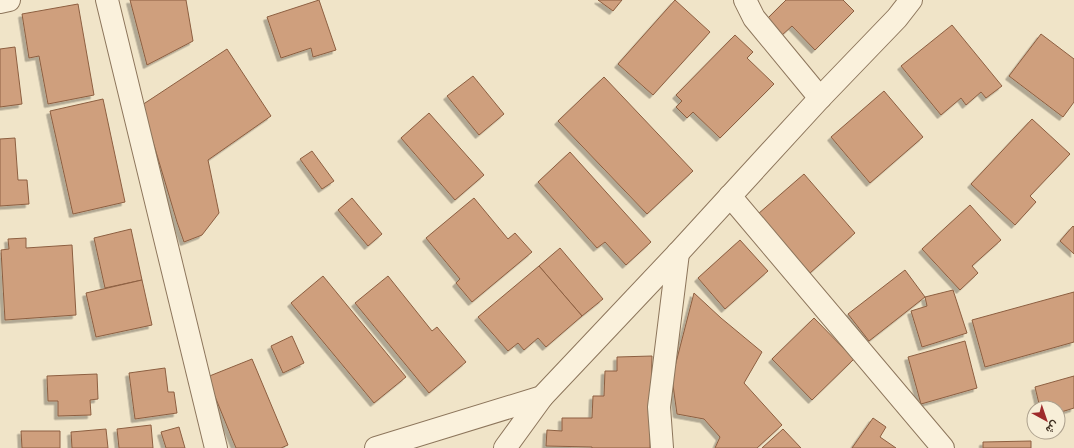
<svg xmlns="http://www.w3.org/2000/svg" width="1074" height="448" font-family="'Libre Baskerville',Vazirmatn,serif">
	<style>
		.building { fill: #cf9f7d; stroke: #8d5f41; filter: url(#shadow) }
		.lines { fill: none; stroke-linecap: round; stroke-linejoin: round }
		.minor-casing { stroke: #8d765c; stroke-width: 24 }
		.minor { stroke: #faf1dc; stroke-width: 22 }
	</style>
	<defs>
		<filter id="shadow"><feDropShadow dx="-3.5" dy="3.5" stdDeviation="0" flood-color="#0004"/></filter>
	</defs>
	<rect width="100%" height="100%" fill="#f0e4c8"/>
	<!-- building -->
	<g class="building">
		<path d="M 130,0 L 186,0 L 193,41 L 147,65 Z"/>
		<path d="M 319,0 L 336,50 L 313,57 L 311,48 L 281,58 L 267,17 Z"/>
		<path d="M 598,0 L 622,0 L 613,11 Z"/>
		<path d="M 675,0 L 710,32 L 653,95 L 618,64 Z"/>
		<path d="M 786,0 L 843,0 L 854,11 L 815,50 L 792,26 L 781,36 L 765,21 Z"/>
		<path d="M 78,4 L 94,95 L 48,104 L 39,56 L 29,58 L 22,14 Z"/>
		<path d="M 952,25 L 1002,86 L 986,98 L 981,92 L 966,105 L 961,98 L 941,115 L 901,66 Z"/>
		<path d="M 1041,34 L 1074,59 L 1074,102 L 1063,117 L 1009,76 Z"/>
		<path d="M 735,35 L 753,52 L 747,58 L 774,84 L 720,138 L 693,112 L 687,118 L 676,107 L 682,101 L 676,95 Z"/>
		<path d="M 15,47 L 22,104 L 0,107 L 0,49 Z"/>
		<path d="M 227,49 L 271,116 L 208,160 L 219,213 L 202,235 L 184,242 L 177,222 L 142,105 Z"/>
		<path d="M 473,76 L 504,114 L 479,135 L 447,96 Z"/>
		<path d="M 604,77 L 693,171 L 647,214 L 558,121 Z"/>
		<path d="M 884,91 L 923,137 L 870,183 L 831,137 Z"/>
		<path d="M 103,99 L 125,202 L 73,214 L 50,111 Z"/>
		<path d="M 429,113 L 484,175 L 455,200 L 401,138 Z"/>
		<path d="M 1032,119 L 1070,154 L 1030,196 L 1036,202 L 1015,225 L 971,184 Z"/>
		<path d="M 15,138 L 18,180 L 27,180 L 29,204 L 0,206 L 0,139 Z"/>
		<path d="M 312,151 L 334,181 L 322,189 L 300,159 Z"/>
		<path d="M 570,152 L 651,242 L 626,265 L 605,242 L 597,248 L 538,182 Z"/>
		<path d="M 804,174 L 855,233 L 810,273 L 758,214 Z"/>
		<path d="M 352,198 L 382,234 L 368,246 L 338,210 Z"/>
		<path d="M 474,198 L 508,239 L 515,233 L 532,252 L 472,302 L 456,283 L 460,279 L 426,238 Z"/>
		<path d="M 970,205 L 1001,240 L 972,266 L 978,273 L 960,290 L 922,249 Z"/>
		<path d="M 1073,226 L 1074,227 L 1074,254 L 1060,241 Z"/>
		<path d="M 131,229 L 142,280 L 105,288 L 94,238 Z"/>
		<path d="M 26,238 L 26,248 L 72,245 L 76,315 L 5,320 L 1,250 L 9,249 L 8,239 Z"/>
		<path d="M 740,240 L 768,271 L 725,309 L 698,278 Z"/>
		<path d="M 560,248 L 603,299 L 582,316 L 539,266 Z"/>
		<path d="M 539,266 L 582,316 L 546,347 L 538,338 L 524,350 L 518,343 L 508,351 L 478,317 Z"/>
		<path d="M 905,270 L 925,297 L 869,341 L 848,314 Z"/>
		<path d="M 323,276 L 406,377 L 374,403 L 291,303 Z"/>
		<path d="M 388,276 L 432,331 L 437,327 L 466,362 L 429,393 L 355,303 Z"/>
		<path d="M 142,280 L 152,325 L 96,337 L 86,293 Z"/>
		<path d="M 953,290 L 967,333 L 922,347 L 911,311 L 927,306 L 925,297 Z"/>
		<path d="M 1074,292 L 1074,342 L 985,367 L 972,320 Z"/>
		<path d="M 694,293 L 721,318 L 762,352 L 744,383 L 782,425 L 757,448 L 715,448 L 720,437 L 704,419 L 677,414 L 672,378 Z"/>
		<path d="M 814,318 L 854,359 L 812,400 L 772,359 Z"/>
		<path d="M 292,336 L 304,363 L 283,373 L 271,346 Z"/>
		<path d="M 965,341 L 977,388 L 921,404 L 908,357 Z"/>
		<path d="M 652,356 L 650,448 L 592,448 L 592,447 L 546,446 L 547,430 L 562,431 L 562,418 L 592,418 L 593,396 L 604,396 L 605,371 L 617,371 L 617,357 Z"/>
		<path d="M 252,359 L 288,445 L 281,448 L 236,448 L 207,377 Z"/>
		<path d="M 165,368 L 168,392 L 174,392 L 177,413 L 135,419 L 129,373 Z"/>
		<path d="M 97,374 L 98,399 L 90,400 L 91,415 L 58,416 L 58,401 L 48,401 L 47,376 Z"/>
		<path d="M 1074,376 L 1074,408 L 1058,413 L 1058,408 L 1040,408 L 1035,387 Z"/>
		<path d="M 873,418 L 886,427 L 880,437 L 896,448 L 852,448 Z"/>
		<path d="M 151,425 L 153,448 L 119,448 L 117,429 Z"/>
		<path d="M 179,427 L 185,448 L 166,448 L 161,432 Z"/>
		<path d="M 106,429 L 108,448 L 72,448 L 71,432 Z"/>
		<path d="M 783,429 L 801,448 L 762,448 Z"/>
		<path d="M 21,431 L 60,431 L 60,448 L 22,448 Z"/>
		<path d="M 1031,441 L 1031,448 L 983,448 L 983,442 Z"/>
	</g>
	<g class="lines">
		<defs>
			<g id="minor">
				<path d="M 107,0 L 216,448"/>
				<path d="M 745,0 L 754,18 L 820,98"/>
				<path d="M 0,2 L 9,0"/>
				<path d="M 730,196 L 943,448"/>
				<path d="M 376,448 L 542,397 L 678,253 L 820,98 L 897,18 L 911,0"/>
				<path d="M 505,448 L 542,397"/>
				<path d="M 662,448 L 659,407 L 678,253"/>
			</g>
		</defs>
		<!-- minor casing -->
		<use href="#minor" class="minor-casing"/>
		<!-- minor -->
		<use href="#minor" class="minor"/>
	</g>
	<!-- north arrow -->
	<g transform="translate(1046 420) rotate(140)"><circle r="19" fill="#f7eed8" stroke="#ada18e"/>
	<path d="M0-3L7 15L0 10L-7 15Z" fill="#9e2a2b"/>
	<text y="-6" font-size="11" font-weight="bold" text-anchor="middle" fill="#3d2e20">ش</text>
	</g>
</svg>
